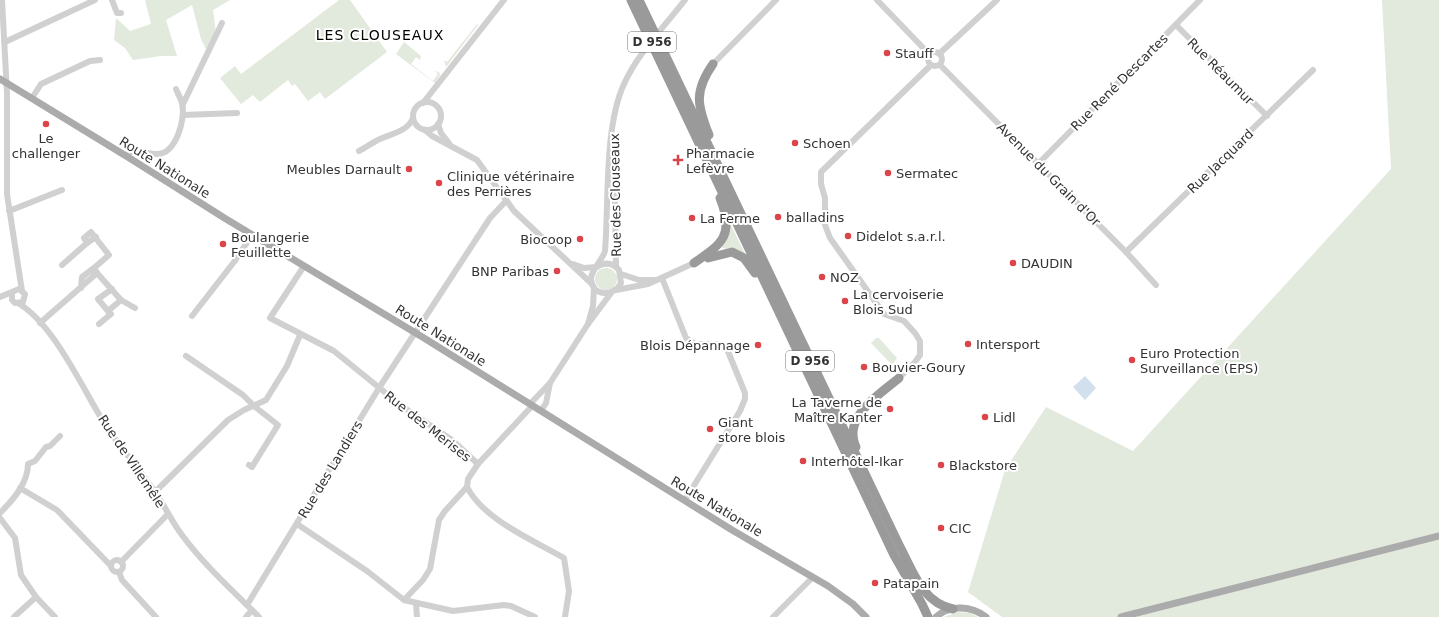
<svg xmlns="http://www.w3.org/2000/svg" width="1439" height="617" font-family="'DejaVu Sans',sans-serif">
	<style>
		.green { fill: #e2e9dd }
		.water { fill: #d1e0ec }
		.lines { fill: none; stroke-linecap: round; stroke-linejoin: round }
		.minor { stroke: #d0d0d0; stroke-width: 6 }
		.major { stroke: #ababab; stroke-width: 7 }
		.highway { stroke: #9a9a9a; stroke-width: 9 }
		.poi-dot { fill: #db4449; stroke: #fff; stroke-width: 1.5 }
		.labels { text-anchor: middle; stroke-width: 4; stroke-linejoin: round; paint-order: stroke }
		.shield { fill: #fff; stroke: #707070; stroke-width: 1 }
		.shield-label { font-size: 12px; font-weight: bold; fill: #333 }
		.poi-label { font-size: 13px; fill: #333; stroke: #fff; text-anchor: start }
		.street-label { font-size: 13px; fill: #333; stroke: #fff }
		.neighbourhood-label { font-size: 14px; letter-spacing: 1px; fill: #000; stroke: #fff }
	</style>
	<rect width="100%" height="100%" fill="#fff"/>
	<!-- green -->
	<g class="green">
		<path d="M 145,0 L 230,0 L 213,10 L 217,40 L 206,49 L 201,39 L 192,5 L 166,20 L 177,56 L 161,56 L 133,60 L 125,48 L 114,40 L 116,18 L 130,31 L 151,24 Z"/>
		<path d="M 339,0 L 350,0 L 387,52 L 325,99 L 320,92 L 308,101 L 295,84 L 292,86 L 288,80 L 260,102 L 253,95 L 241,104 L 220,78 L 235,66 L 241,74 Z"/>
		<path d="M 1382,0 L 1439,0 L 1439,617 L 1002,617 L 968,592 L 1005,470 L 1046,407 L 1133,451 L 1391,169 Z"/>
		<path d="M 478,23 L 478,25 L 446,67 L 444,60 L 447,62 Z"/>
		<path d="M 404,42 L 421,56 L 420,60 L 416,57 L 411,64 L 433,81 L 438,74 L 435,71 L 439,72 L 440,75 L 435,83 L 396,54 Z"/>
		<path d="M 727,217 L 746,256 L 729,249 L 722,248 Z"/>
		<circle cx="606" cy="279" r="11"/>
		<path d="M 876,338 L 879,338 L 897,358 L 892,365 L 871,343 Z"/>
		<path d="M 958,612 L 970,613 L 978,617 L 944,617 Z"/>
	</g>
	<!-- water -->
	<path class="water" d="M 1085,376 L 1096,388 L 1085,400 L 1073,387 Z"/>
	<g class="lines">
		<!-- minor -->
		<g class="minor">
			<path d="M 2,0 L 7,93 L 7,194 L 22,291"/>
			<path d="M 112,0 L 117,13 L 121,13"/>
			<path d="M 877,0 L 930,55"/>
			<path d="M 1176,25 L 1267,116"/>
			<path d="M 5,42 L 95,0"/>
			<circle cx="935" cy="59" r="7"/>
			<path d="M 939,54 L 997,0"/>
			<path d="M 713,64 L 776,0"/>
			<path d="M 940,65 L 1126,252 L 1156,285"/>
			<path d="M 32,98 L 41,84 L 90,61 L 100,60"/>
			<circle cx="427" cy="116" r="14"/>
			<path d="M 423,103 L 504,0"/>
			<path d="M 183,104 L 222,23"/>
			<path d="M 183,115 L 237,113"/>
			<path d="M 438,124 L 441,133 L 449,143"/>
			<path d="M 425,130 L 432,136 L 477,160 L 514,211 L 592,284"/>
			<path d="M 614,139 L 616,267"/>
			<path d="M 359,151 C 365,148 370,144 376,141 C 388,134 407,133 413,118"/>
			<path d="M 126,156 C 135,146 147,155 158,154 C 176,153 186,119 182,103 C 181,99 178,94 176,89"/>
			<path d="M 1038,164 L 1200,0"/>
			<path d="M 9,211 L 62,190"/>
			<path d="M 1126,252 L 1313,70"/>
			<path d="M 573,264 L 584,268 L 597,267"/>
			<path d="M 62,265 L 87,243"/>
			<path d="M 304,266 L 270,318 L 334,351 L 403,407 L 452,440 L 478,464"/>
			<path d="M 598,266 C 606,262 613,263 619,270 L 621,283 C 614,297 592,297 591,279 C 591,270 602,261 605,251 C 609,202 604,127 624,84 C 638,53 664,27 685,0"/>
			<path d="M 94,268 L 109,255 L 91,232 L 84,238 L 87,243 L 96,237"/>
			<path d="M 97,273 L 121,300 L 135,308"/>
			<path d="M 621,274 L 639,280 L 656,280"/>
			<path d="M 662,278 L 686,338 L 695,344 L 721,344 L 727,349 L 745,393 L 745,399 L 740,411 L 685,500"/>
			<path d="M 112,289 L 98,299 L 108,311 L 121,300"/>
			<path d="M 616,290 L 648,284 L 694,263"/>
			<path d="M 0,297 L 19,289 L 25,294 L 23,302 L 15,303 L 12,300 L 12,293"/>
			<path d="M 18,303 C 55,325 83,390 106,426 C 121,449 140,469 155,492 C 165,506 172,522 182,535 C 204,565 233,591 259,617"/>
			<path d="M 192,316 L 234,262 L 252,235"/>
			<path d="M 40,323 L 97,273 L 94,268 L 82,277 L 81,288"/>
			<path d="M 99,324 L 111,314 L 108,311"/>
			<path d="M 588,324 L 593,306 L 594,288"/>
			<path d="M 186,356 L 243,395 L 254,406 L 278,425 L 252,467 L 249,465"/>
			<path d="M 899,378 L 915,362 L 920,355 L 920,341 L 915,333 L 904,321 L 884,314 L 830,238 L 825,225 L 825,198 L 821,184 L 821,172 L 931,65"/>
			<path d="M 530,404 L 550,383"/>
			<path d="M 541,411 L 546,403 L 550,383 L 588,324 L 611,293"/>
			<path d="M 467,487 C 484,520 533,540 564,558 L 569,591 L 565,617"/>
			<path d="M 20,488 L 57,510 L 111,566"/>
			<path d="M 155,492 L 228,420 L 244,410 L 266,400 L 287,366 L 300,335"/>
			<path d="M 0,513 C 13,500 28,483 28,464 L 35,461 L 46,447 L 50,446 L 60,436"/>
			<path d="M 0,518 L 15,538 L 21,575 L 36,597 L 55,617"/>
			<path d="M 297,524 L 367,571 L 404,600 L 453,611 L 504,605 L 511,606 L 535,617"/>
			<circle cx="117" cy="566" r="6"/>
			<path d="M 121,562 L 168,514"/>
			<path d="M 119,572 L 122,580 L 156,617"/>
			<path d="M 404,600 L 423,580 L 430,569 L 439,520 L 445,511 L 467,487 L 468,479 L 478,464 L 532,406"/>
			<path d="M 416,604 L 417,617"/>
			<path d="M 247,605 L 379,388 L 490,218 L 506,201"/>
			<path d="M 14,617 L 36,597"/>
			<path d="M 246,617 L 252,610"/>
			<path d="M 773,617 L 813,577"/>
		</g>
		<!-- major -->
		<g class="major">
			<path d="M 0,79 L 131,159 L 226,219 L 424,338 L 732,530 L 828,586 L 853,604 L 866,617"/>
			<path d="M 936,617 C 950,604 972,606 986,617"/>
			<path d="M 1121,617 L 1439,536"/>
		</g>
		<!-- highway -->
		<g class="highway">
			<path d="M 631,0 L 894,555 L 922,604 L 928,617"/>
			<path d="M 639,0 L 900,547 C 914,573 922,602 953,609"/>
			<path d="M 709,135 C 697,105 694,91 713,64"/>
			<path d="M 708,258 L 732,252 L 744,258 L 755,273"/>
			<path d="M 694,263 C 722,244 735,235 720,198"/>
			<path d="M 856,447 C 842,417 879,395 899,378"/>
		</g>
	</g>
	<!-- markers -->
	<g class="poi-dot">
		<circle cx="887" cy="53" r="4"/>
		<circle cx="46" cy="124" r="4"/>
		<circle cx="795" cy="143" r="4"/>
		<path d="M676 154h4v4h4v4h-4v4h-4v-4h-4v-4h4z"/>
		<circle cx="409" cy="169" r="4"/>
		<circle cx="888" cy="173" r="4"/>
		<circle cx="439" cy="183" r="4"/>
		<circle cx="778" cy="217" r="4"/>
		<circle cx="692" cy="218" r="4"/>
		<circle cx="848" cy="236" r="4"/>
		<circle cx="580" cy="239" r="4"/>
		<circle cx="223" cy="244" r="4"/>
		<circle cx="1013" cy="263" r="4"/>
		<circle cx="557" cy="271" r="4"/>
		<circle cx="822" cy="277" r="4"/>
		<circle cx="845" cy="301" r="4"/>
		<circle cx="968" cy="344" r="4"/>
		<circle cx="758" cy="345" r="4"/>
		<circle cx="1132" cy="360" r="4"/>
		<circle cx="864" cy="367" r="4"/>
		<circle cx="890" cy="409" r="4"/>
		<circle cx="985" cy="417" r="4"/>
		<circle cx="710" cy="429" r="4"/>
		<circle cx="803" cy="461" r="4"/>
		<circle cx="941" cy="465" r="4"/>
		<circle cx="941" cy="528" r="4"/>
		<circle cx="875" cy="583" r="4"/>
	</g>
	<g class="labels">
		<!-- shield labels -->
		<g class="shield">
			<rect x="628" y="32" width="48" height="20" rx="3"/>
			<rect x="786" y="351" width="48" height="20" rx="3"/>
		</g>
		<g class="shield-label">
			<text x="652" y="46">D 956</text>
			<text x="810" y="365">D 956</text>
		</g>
		<!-- poi labels -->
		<g class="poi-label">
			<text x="895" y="58">Stauff</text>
			<text x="46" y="143" text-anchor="middle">Le<tspan x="46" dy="15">challenger</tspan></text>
			<text x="803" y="148">Schoen</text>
			<text x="686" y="158">Pharmacie<tspan x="686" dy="15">Lefèvre</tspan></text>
			<text x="401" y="174" text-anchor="end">Meubles Darnault</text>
			<text x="896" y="178">Sermatec</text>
			<text x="447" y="181">Clinique vétérinaire<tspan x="447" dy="15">des Perrières</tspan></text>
			<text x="786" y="222">balladins</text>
			<text x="700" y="223">La Ferme</text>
			<text x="856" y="241">Didelot s.a.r.l.</text>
			<text x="231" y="242">Boulangerie<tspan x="231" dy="15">Feuillette</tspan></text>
			<text x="572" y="244" text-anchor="end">Biocoop</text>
			<text x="1021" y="268">DAUDIN</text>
			<text x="549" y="276" text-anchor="end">BNP Paribas</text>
			<text x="830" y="282">NOZ</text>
			<text x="853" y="299">La cervoiserie<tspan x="853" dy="15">Blois Sud</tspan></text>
			<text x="976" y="349">Intersport</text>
			<text x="750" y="350" text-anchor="end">Blois Dépannage</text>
			<text x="1140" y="358">Euro Protection<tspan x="1140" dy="15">Surveillance (EPS)</tspan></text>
			<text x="872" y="372">Bouvier-Goury</text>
			<text x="882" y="407" text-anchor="end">La Taverne de<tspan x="882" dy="15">Maître Kanter</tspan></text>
			<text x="993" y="422">Lidl</text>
			<text x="718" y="427">Giant<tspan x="718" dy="15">store blois</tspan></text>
			<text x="811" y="466">Interhôtel-Ikar</text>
			<text x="949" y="470">Blackstore</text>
			<text x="949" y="533">CIC</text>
			<text x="883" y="588">Patapain</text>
		</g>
		<!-- street labels -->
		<g class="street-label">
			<text transform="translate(1221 71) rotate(45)" y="5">Rue Réaumur</text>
			<text transform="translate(1119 82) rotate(-45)" y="5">Rue René Descartes</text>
			<text transform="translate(1220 161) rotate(-44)" y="5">Rue Jacquard</text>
			<text transform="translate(165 167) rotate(32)" y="5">Route Nationale</text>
			<text transform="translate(1049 174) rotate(45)" y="5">Avenue du Grain d'Or</text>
			<text transform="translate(615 195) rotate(-91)" y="5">Rue des Clouseaux</text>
			<text transform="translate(441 335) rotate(32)" y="5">Route Nationale</text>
			<text transform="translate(428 426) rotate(38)" y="5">Rue des Merises</text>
			<text transform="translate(132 461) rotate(56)" y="5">Rue de Villemêle</text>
			<text transform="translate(330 469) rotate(-59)" y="5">Rue des Landiers</text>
			<text transform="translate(717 506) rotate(31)" y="5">Route Nationale</text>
		</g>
		<!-- neighbourhood labels -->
		<g class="neighbourhood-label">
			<text x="380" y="40">LES CLOUSEAUX</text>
		</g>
	</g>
</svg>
